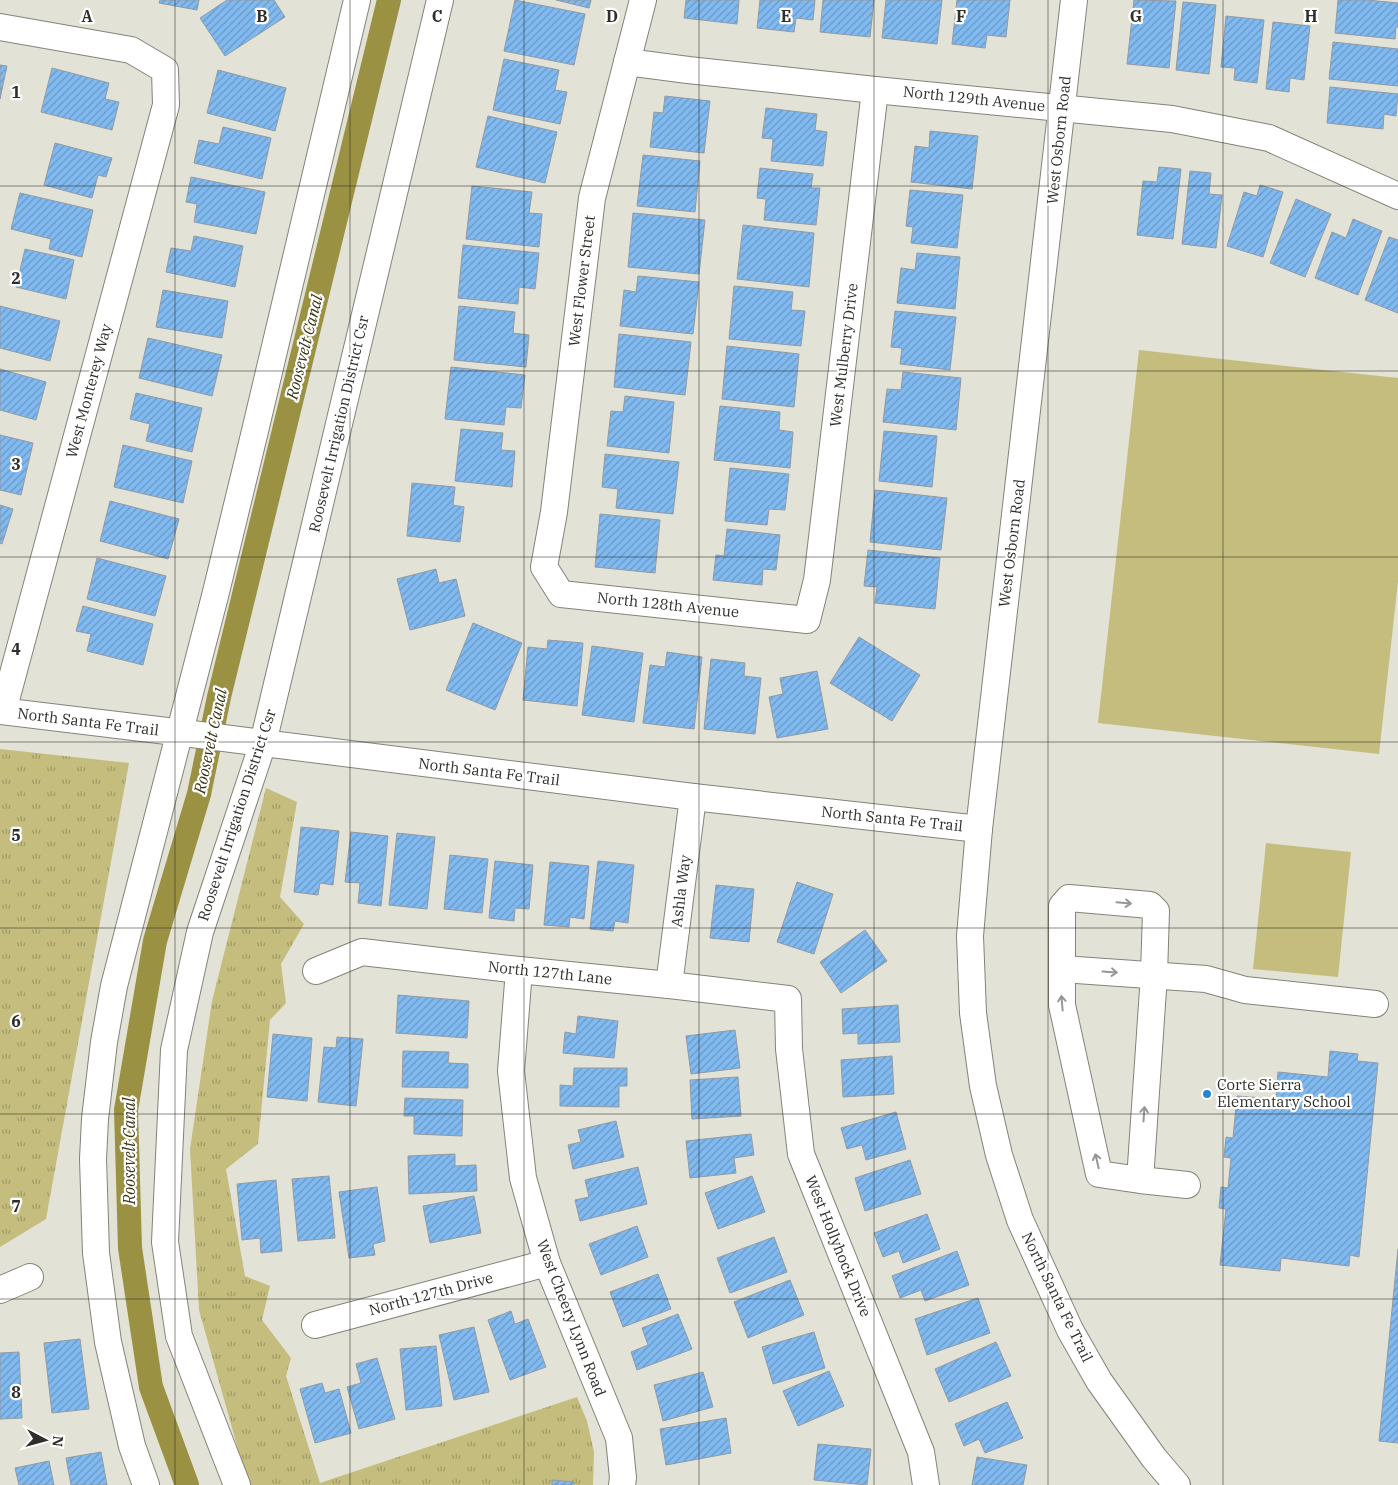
<svg xmlns="http://www.w3.org/2000/svg" width="1398" height="1485" font-family="'IBM Plex Serif',serif">
	<style>
		.grass { fill: #c4bd7d }
		.park { fill: url(#park-tufts) }
		.lines { fill: none; stroke-linecap: round; stroke-linejoin: round }
		.canal { stroke: #9a9143; stroke-width: 24 }
		.building { fill: url(#building-hatch); stroke: #929aa2 }
		.minor-casing { stroke: #848379; stroke-width: 28 }
		.minor { stroke: #fff; stroke-width: 26 }
		.oneway { stroke: #969694 }
		.grid { fill: none; stroke: #2e2e2a; stroke-width: 1; stroke-opacity: 0.55 }
		.poi-dot { fill: #2684d1; stroke: #fff; stroke-width: 2 }
		.labels { text-anchor: middle; stroke-width: 4.5; stroke-linejoin: round; paint-order: stroke }
		.street-label { font-size: 15px; fill: #2e2e2a; stroke: #fff }
		.poi-label { font-size: 15px; fill: #2e2e2a; stroke: #fff; text-anchor: start }
		.water-label { font-size: 16px; font-style: italic; fill: #373310; stroke: #fff }
		.grid-label { font-size: 16px; text-anchor: middle; font-weight: bold; fill: #2e2e2a; stroke: #fff; stroke-width: 4.5; stroke-linejoin: round; paint-order: stroke }
	</style>
	<defs>
		<pattern id="park-tufts" width="24" height="20" patternUnits="userSpaceOnUse" patternTransform="scale(1.25)"><rect width="24" height="20" fill="#c4bd7d"/><path d="M3 7l-1-3M5 7V3M7 7l1-3M15 17l-1-3M17 17v-4M19 17l1-3" fill="none" stroke="#a09a67"/></pattern>
		<pattern id="building-hatch" width="6" height="6" patternUnits="userSpaceOnUse" patternTransform="scale(1.25)"><rect width="6" height="6" fill="#80baf1"/><path d="M-1 1l2-2M0 6l6-6M5 7l2-2" fill="none" stroke="#6998c3"/></pattern>
	</defs>
	<rect width="100%" height="100%" fill="#e2e2d6"/>
	<!-- grass -->
	<g class="grass">
		<path d="M 1139,350 L 1398,378 L 1398,581 L 1379,754 L 1098,723 Z"/>
		<path d="M 1266,843 L 1351,852 L 1338,977 L 1253,969 Z"/>
	</g>
	<!-- park -->
	<g class="park">
		<path d="M 0,749 L 129,763 L 46,1219 L 0,1247 Z"/>
		<path d="M 266,788 L 297,802 L 280,897 L 304,924 L 281,964 L 286,1003 L 270,1020 L 258,1144 L 226,1169 L 245,1276 L 270,1286 L 262,1320 L 291,1358 L 286,1376 L 320,1483 L 577,1397 L 587,1421 L 594,1452 L 593,1485 L 248,1485 L 199,1310 L 190,1149 L 212,1001 Z"/>
	</g>
	<g class="lines">
		<!-- canal -->
		<path class="canal" d="M 187,1485 L 151,1387 L 130,1248 L 126,1110 L 155,941 L 199,794 L 219,697 L 389,0"/>
	</g>
	<!-- building -->
	<g class="building">
		<path d="M 160,0 L 199,0 L 197,10 L 159,3 Z"/>
		<path d="M 227,0 L 274,0 L 285,17 L 225,56 L 200,18 Z"/>
		<path d="M 515,0 L 585,14 L 574,65 L 504,51 Z"/>
		<path d="M 556,0 L 591,0 L 589,8 Z"/>
		<path d="M 686,0 L 739,0 L 737,24 L 684,18 Z"/>
		<path d="M 760,0 L 815,0 L 813,20 L 796,18 L 794,32 L 757,28 Z"/>
		<path d="M 823,0 L 874,0 L 870,37 L 820,32 Z"/>
		<path d="M 886,0 L 942,0 L 937,44 L 882,38 Z"/>
		<path d="M 957,0 L 1010,0 L 1006,37 L 987,35 L 985,48 L 952,44 Z"/>
		<path d="M 1134,0 L 1176,1 L 1169,68 L 1127,64 Z"/>
		<path d="M 1338,0 L 1367,0 L 1398,3 L 1398,27 L 1396,27 L 1395,39 L 1335,33 Z"/>
		<path d="M 1183,2 L 1216,5 L 1209,74 L 1176,70 Z"/>
		<path d="M 1226,16 L 1264,20 L 1257,83 L 1234,80 L 1235,68 L 1221,67 Z"/>
		<path d="M 1273,22 L 1310,26 L 1304,80 L 1290,78 L 1289,92 L 1266,89 Z"/>
		<path d="M 1333,42 L 1398,49 L 1398,86 L 1329,79 Z"/>
		<path d="M 504,59 L 559,70 L 555,90 L 567,92 L 560,124 L 493,110 Z"/>
		<path d="M 0,65 L 7,66 L 0,99 Z"/>
		<path d="M 52,68 L 109,83 L 105,99 L 119,102 L 112,130 L 41,112 Z"/>
		<path d="M 218,70 L 286,88 L 275,131 L 207,113 Z"/>
		<path d="M 1330,87 L 1398,94 L 1396,116 L 1384,114 L 1383,129 L 1327,123 Z"/>
		<path d="M 665,96 L 710,101 L 704,153 L 650,147 L 654,112 L 663,113 Z"/>
		<path d="M 766,108 L 817,114 L 815,130 L 827,132 L 823,166 L 771,161 L 773,139 L 762,138 Z"/>
		<path d="M 488,116 L 557,132 L 545,183 L 476,167 Z"/>
		<path d="M 223,127 L 271,138 L 262,179 L 194,163 L 199,140 L 219,144 Z"/>
		<path d="M 930,131 L 978,136 L 972,189 L 911,182 L 915,146 L 929,148 Z"/>
		<path d="M 55,143 L 112,158 L 106,177 L 98,175 L 92,198 L 44,185 Z"/>
		<path d="M 643,155 L 700,161 L 695,212 L 637,206 Z"/>
		<path d="M 1159,167 L 1181,169 L 1173,239 L 1137,235 L 1143,181 L 1157,182 Z"/>
		<path d="M 760,168 L 813,174 L 811,188 L 820,188 L 816,225 L 764,220 L 766,199 L 757,198 Z"/>
		<path d="M 1190,171 L 1211,173 L 1209,194 L 1222,195 L 1216,248 L 1182,244 Z"/>
		<path d="M 191,177 L 265,192 L 256,234 L 194,222 L 197,204 L 186,202 Z"/>
		<path d="M 1260,185 L 1283,192 L 1263,257 L 1227,246 L 1244,192 L 1257,196 Z"/>
		<path d="M 472,186 L 532,192 L 529,213 L 542,214 L 539,247 L 466,239 Z"/>
		<path d="M 910,190 L 963,195 L 957,248 L 911,243 L 913,227 L 906,226 Z"/>
		<path d="M 20,193 L 93,210 L 82,257 L 49,249 L 51,239 L 11,229 Z"/>
		<path d="M 1296,199 L 1331,214 L 1305,277 L 1270,263 Z"/>
		<path d="M 633,213 L 705,220 L 699,274 L 628,267 Z"/>
		<path d="M 1353,219 L 1382,231 L 1358,295 L 1315,278 L 1332,232 L 1346,238 Z"/>
		<path d="M 743,225 L 814,233 L 809,287 L 737,279 Z"/>
		<path d="M 194,236 L 243,246 L 235,287 L 166,272 L 171,248 L 191,251 Z"/>
		<path d="M 1389,237 L 1398,240 L 1398,313 L 1365,300 Z"/>
		<path d="M 463,245 L 539,253 L 535,289 L 519,287 L 518,304 L 458,298 Z"/>
		<path d="M 25,249 L 74,260 L 66,299 L 16,287 Z"/>
		<path d="M 917,253 L 960,257 L 955,309 L 897,303 L 901,268 L 915,270 Z"/>
		<path d="M 638,276 L 699,282 L 693,334 L 620,326 L 624,290 L 636,292 Z"/>
		<path d="M 734,286 L 793,292 L 791,310 L 805,311 L 801,346 L 729,339 Z"/>
		<path d="M 163,290 L 228,301 L 222,338 L 156,327 Z"/>
		<path d="M 0,306 L 60,321 L 50,361 L 0,348 Z"/>
		<path d="M 459,306 L 515,312 L 513,333 L 529,335 L 526,367 L 454,360 Z"/>
		<path d="M 895,311 L 956,317 L 950,370 L 900,364 L 902,348 L 891,347 Z"/>
		<path d="M 619,334 L 691,342 L 685,395 L 614,387 Z"/>
		<path d="M 148,338 L 222,355 L 212,396 L 139,378 Z"/>
		<path d="M 727,346 L 799,354 L 794,407 L 722,399 Z"/>
		<path d="M 451,367 L 525,375 L 521,408 L 506,407 L 504,425 L 445,419 Z"/>
		<path d="M 0,369 L 46,382 L 36,420 L 0,410 Z"/>
		<path d="M 903,372 L 961,378 L 956,430 L 883,422 L 887,389 L 901,390 Z"/>
		<path d="M 136,393 L 202,408 L 192,452 L 146,441 L 150,424 L 130,419 Z"/>
		<path d="M 625,396 L 674,402 L 669,453 L 607,446 L 611,411 L 623,412 Z"/>
		<path d="M 720,406 L 780,412 L 779,430 L 793,432 L 790,468 L 714,460 Z"/>
		<path d="M 461,429 L 503,433 L 501,450 L 515,451 L 512,487 L 455,481 Z"/>
		<path d="M 884,431 L 937,436 L 932,487 L 879,481 Z"/>
		<path d="M 0,435 L 33,443 L 21,495 L 0,490 Z"/>
		<path d="M 123,445 L 192,461 L 183,503 L 114,487 Z"/>
		<path d="M 605,454 L 679,462 L 673,514 L 616,508 L 618,489 L 602,487 Z"/>
		<path d="M 730,468 L 789,474 L 785,510 L 769,509 L 767,525 L 725,521 Z"/>
		<path d="M 412,483 L 455,487 L 453,505 L 464,507 L 460,542 L 407,536 Z"/>
		<path d="M 875,490 L 947,498 L 941,550 L 870,542 Z"/>
		<path d="M 110,501 L 179,519 L 168,559 L 100,541 Z"/>
		<path d="M 0,505 L 13,509 L 2,544 L 0,543 Z"/>
		<path d="M 600,514 L 660,520 L 655,573 L 595,567 Z"/>
		<path d="M 727,529 L 780,535 L 776,570 L 763,569 L 762,585 L 713,580 L 716,555 L 724,556 Z"/>
		<path d="M 868,550 L 940,558 L 935,609 L 875,603 L 877,587 L 864,586 Z"/>
		<path d="M 97,558 L 166,576 L 155,616 L 87,599 Z"/>
		<path d="M 436,569 L 439,583 L 456,579 L 465,616 L 410,630 L 397,579 Z"/>
		<path d="M 83,606 L 153,624 L 143,665 L 87,651 L 91,634 L 76,631 Z"/>
		<path d="M 473,623 L 522,643 L 495,710 L 446,690 Z"/>
		<path d="M 859,637 L 920,675 L 892,721 L 830,683 Z"/>
		<path d="M 548,640 L 583,643 L 577,706 L 523,700 L 528,647 L 547,649 Z"/>
		<path d="M 592,646 L 643,653 L 634,722 L 582,715 Z"/>
		<path d="M 667,652 L 702,657 L 694,729 L 643,723 L 650,665 L 665,667 Z"/>
		<path d="M 711,659 L 745,663 L 744,676 L 761,678 L 755,734 L 704,729 Z"/>
		<path d="M 817,671 L 828,729 L 777,738 L 769,697 L 783,694 L 780,678 Z"/>
		<path d="M 301,827 L 339,831 L 333,885 L 320,883 L 318,895 L 294,892 Z"/>
		<path d="M 351,832 L 388,836 L 381,906 L 358,903 L 360,883 L 345,882 Z"/>
		<path d="M 397,833 L 435,837 L 427,909 L 389,905 Z"/>
		<path d="M 450,855 L 488,859 L 482,913 L 444,909 Z"/>
		<path d="M 495,861 L 533,865 L 529,909 L 515,908 L 514,921 L 489,918 Z"/>
		<path d="M 598,861 L 634,865 L 628,923 L 615,921 L 613,931 L 590,929 Z"/>
		<path d="M 550,862 L 589,866 L 584,919 L 570,917 L 569,927 L 544,925 Z"/>
		<path d="M 797,882 L 833,894 L 814,954 L 777,942 Z"/>
		<path d="M 716,885 L 754,889 L 749,942 L 710,938 Z"/>
		<path d="M 865,930 L 887,961 L 841,993 L 820,962 Z"/>
		<path d="M 398,995 L 469,1001 L 467,1038 L 396,1033 Z"/>
		<path d="M 898,1005 L 900,1042 L 858,1044 L 858,1033 L 843,1034 L 842,1009 Z"/>
		<path d="M 578,1016 L 618,1021 L 614,1058 L 563,1053 L 565,1032 L 576,1034 Z"/>
		<path d="M 735,1030 L 740,1068 L 691,1074 L 686,1036 Z"/>
		<path d="M 273,1034 L 312,1038 L 307,1101 L 267,1097 Z"/>
		<path d="M 337,1037 L 363,1039 L 356,1106 L 318,1102 L 324,1047 L 336,1048 Z"/>
		<path d="M 403,1051 L 449,1052 L 448,1063 L 468,1064 L 468,1088 L 402,1087 Z"/>
		<path d="M 1330,1051 L 1358,1054 L 1357,1061 L 1378,1063 L 1359,1257 L 1350,1255 L 1349,1266 L 1281,1258 L 1280,1271 L 1220,1265 L 1226,1209 L 1219,1208 L 1221,1187 L 1228,1188 L 1231,1158 L 1224,1157 L 1226,1137 L 1233,1138 L 1237,1096 L 1276,1099 L 1278,1072 L 1328,1077 Z"/>
		<path d="M 892,1056 L 894,1094 L 843,1097 L 841,1060 Z"/>
		<path d="M 574,1068 L 627,1068 L 627,1086 L 619,1086 L 619,1107 L 560,1106 L 560,1085 L 573,1086 Z"/>
		<path d="M 738,1077 L 741,1116 L 692,1119 L 690,1080 Z"/>
		<path d="M 405,1098 L 463,1100 L 462,1136 L 414,1134 L 414,1116 L 404,1116 Z"/>
		<path d="M 896,1112 L 906,1149 L 866,1160 L 862,1145 L 847,1149 L 841,1128 Z"/>
		<path d="M 616,1121 L 624,1157 L 573,1169 L 568,1145 L 581,1142 L 578,1130 Z"/>
		<path d="M 751,1134 L 754,1155 L 734,1158 L 736,1173 L 690,1178 L 686,1141 Z"/>
		<path d="M 455,1154 L 455,1166 L 476,1165 L 477,1191 L 409,1194 L 408,1156 Z"/>
		<path d="M 910,1160 L 921,1194 L 865,1211 L 855,1178 Z"/>
		<path d="M 638,1167 L 647,1204 L 580,1221 L 575,1200 L 589,1197 L 585,1180 Z"/>
		<path d="M 329,1176 L 335,1238 L 298,1241 L 292,1179 Z"/>
		<path d="M 752,1176 L 765,1212 L 718,1229 L 705,1193 Z"/>
		<path d="M 276,1180 L 282,1251 L 261,1253 L 260,1238 L 242,1240 L 237,1184 Z"/>
		<path d="M 377,1187 L 385,1241 L 373,1244 L 375,1255 L 349,1258 L 339,1192 Z"/>
		<path d="M 474,1196 L 481,1233 L 430,1243 L 423,1206 Z"/>
		<path d="M 927,1214 L 940,1249 L 903,1263 L 899,1251 L 883,1257 L 874,1233 Z"/>
		<path d="M 637,1226 L 648,1257 L 601,1275 L 589,1244 Z"/>
		<path d="M 774,1237 L 787,1272 L 730,1293 L 717,1258 Z"/>
		<path d="M 1398,1249 L 1398,1443 L 1379,1441 Z"/>
		<path d="M 957,1251 L 969,1285 L 925,1301 L 921,1290 L 900,1298 L 892,1276 Z"/>
		<path d="M 658,1274 L 671,1309 L 623,1327 L 610,1292 Z"/>
		<path d="M 790,1280 L 804,1315 L 748,1338 L 734,1302 Z"/>
		<path d="M 978,1298 L 990,1333 L 927,1355 L 915,1319 Z"/>
		<path d="M 511,1311 L 515,1324 L 528,1319 L 546,1367 L 510,1380 L 488,1320 Z"/>
		<path d="M 678,1314 L 692,1349 L 637,1370 L 631,1352 L 648,1345 L 642,1328 Z"/>
		<path d="M 474,1327 L 489,1392 L 454,1400 L 439,1335 Z"/>
		<path d="M 814,1332 L 825,1368 L 773,1384 L 762,1347 Z"/>
		<path d="M 80,1339 L 89,1409 L 52,1413 L 44,1343 Z"/>
		<path d="M 996,1342 L 1011,1376 L 949,1402 L 935,1369 Z"/>
		<path d="M 436,1346 L 442,1406 L 406,1410 L 400,1349 Z"/>
		<path d="M 19,1352 L 22,1418 L 0,1419 L 0,1353 Z"/>
		<path d="M 377,1358 L 395,1419 L 359,1429 L 347,1387 L 361,1383 L 356,1364 Z"/>
		<path d="M 829,1371 L 844,1406 L 798,1426 L 783,1391 Z"/>
		<path d="M 703,1372 L 713,1407 L 663,1421 L 654,1385 Z"/>
		<path d="M 322,1383 L 325,1393 L 339,1389 L 351,1433 L 315,1443 L 300,1389 Z"/>
		<path d="M 1007,1402 L 1023,1438 L 985,1453 L 979,1439 L 964,1446 L 955,1424 Z"/>
		<path d="M 726,1418 L 731,1453 L 666,1465 L 660,1429 Z"/>
		<path d="M 818,1444 L 871,1449 L 867,1485 L 814,1480 Z"/>
		<path d="M 101,1452 L 107,1485 L 71,1485 L 66,1458 Z"/>
		<path d="M 977,1457 L 1027,1465 L 1023,1485 L 972,1485 Z"/>
		<path d="M 49,1461 L 54,1485 L 19,1485 L 15,1468 Z"/>
		<path d="M 552,1480 L 574,1482 L 574,1485 L 552,1485 Z"/>
	</g>
	<g class="lines">
		<defs>
			<g id="minor">
				<path d="M 643,0 L 592,198 L 554,512 L 544,567 L 561,594 L 807,620 L 817,580 L 875,90"/>
				<path d="M 1074,0 L 979,829 L 970,936 L 973,1013 L 983,1086 L 999,1155 L 1020,1220 L 1070,1330 L 1099,1381 L 1154,1458 L 1177,1485"/>
				<path d="M 0,27 L 131,50 L 165,70 L 166,105 L 3,711"/>
				<path d="M 627,62 L 688,70 L 875,90 L 1172,119 L 1269,138 L 1398,196"/>
				<path d="M 0,711 L 192,734 L 693,797 L 979,829"/>
				<path d="M 1062,969 L 1206,979 L 1245,990 L 1375,1004"/>
				<path d="M 519,970 L 511,1071 L 523,1178 L 547,1263 L 619,1438 L 623,1478 L 622,1485"/>
				<path d="M 316,971 L 362,952 L 519,970 L 669,985 L 788,999 L 789,1049 L 801,1154 L 921,1452 L 926,1485"/>
				<path d="M 669,985 L 693,797"/>
				<path d="M 1140,1180 L 1154,975 L 1156,911 L 1150,905 L 1069,898 L 1062,906 L 1062,1005 L 1099,1174 L 1140,1180 L 1187,1185"/>
				<path d="M 0,1290 L 30,1277"/>
				<path d="M 315,1325 L 547,1263"/>
				<path d="M 146,1485 L 132,1446 L 108,1342 L 96,1253 L 93,1159 L 95,1119 L 104,1042 L 114,986 L 215,596 L 255,431 L 357,0"/>
				<path d="M 237,1485 L 179,1336 L 165,1242 L 174,1050 L 200,932 L 263,743 L 440,0"/>
			</g>
		</defs>
		<!-- minor casing -->
		<use href="#minor" class="minor-casing"/>
		<!-- minor -->
		<use href="#minor" class="minor"/>
	</g>
	<!-- one-way arrows -->
	<defs><path id="oneway-shaft" d="M-6 0H5M1.5-3L5.5 0L1.5 3" fill="none" stroke-width="1.6" stroke-linecap="round" stroke-linejoin="round" transform="scale(1.25)"/></defs>
	<g class="oneway">
		<use href="#oneway-shaft" transform="translate(1124 903) rotate(5)"/>
		<use href="#oneway-shaft" transform="translate(1110 972) rotate(4)"/>
		<use href="#oneway-shaft" transform="translate(1062 1003) rotate(-95)"/>
		<use href="#oneway-shaft" transform="translate(1144 1114) rotate(-86)"/>
		<use href="#oneway-shaft" transform="translate(1097 1161) rotate(-103)"/>
	</g>
	<!-- grid -->
	<path class="grid" d="M 175,0 L 175,1485M 350,0 L 350,1485M 524,0 L 524,1485M 699,0 L 699,1485M 874,0 L 874,1485M 1048,0 L 1048,1485M 1223,0 L 1223,1485M 0,186 L 1398,186M 0,371 L 1398,371M 0,557 L 1398,557M 0,742 L 1398,742M 0,928 L 1398,928M 0,1114 L 1398,1114M 0,1299 L 1398,1299"/>
	<!-- markers -->
	<circle class="poi-dot" cx="1207" cy="1094" r="5"/>
	<g class="labels">
		<!-- street labels -->
		<g class="street-label">
			<text transform="translate(974 99) rotate(6)" y="5">North 129th Avenue</text>
			<text transform="translate(1059 140) rotate(-84)" y="5">West Osborn Road</text>
			<text transform="translate(582 281) rotate(-83)" y="5">West Flower Street</text>
			<text transform="translate(844 355) rotate(-83)" y="5">West Mulberry Drive</text>
			<text transform="translate(89 391) rotate(-75)" y="5">West Monterey Way</text>
			<text transform="translate(339 424) rotate(-77)" y="5">Roosevelt Irrigation District Csr</text>
			<text transform="translate(1012 543) rotate(-83)" y="5">West Osborn Road</text>
			<text transform="translate(668 605) rotate(6)" y="5">North 128th Avenue</text>
			<text transform="translate(88 722) rotate(7)" y="5">North Santa Fe Trail</text>
			<text transform="translate(489 772) rotate(7)" y="5">North Santa Fe Trail</text>
			<text transform="translate(237 815) rotate(-72)" y="5">Roosevelt Irrigation District Csr</text>
			<text transform="translate(892 819) rotate(6)" y="5">North Santa Fe Trail</text>
			<text transform="translate(681 891) rotate(-83)" y="5">Ashla Way</text>
			<text transform="translate(550 973) rotate(6)" y="5">North 127th Lane</text>
			<text transform="translate(838 1246) rotate(68)" y="5">West Hollyhock Drive</text>
			<text transform="translate(431 1294) rotate(-15)" y="5">North 127th Drive</text>
			<text transform="translate(1057 1297) rotate(64)" y="5">North Santa Fe Trail</text>
			<text transform="translate(571 1318) rotate(69)" y="5">West Cheery Lynn Road</text>
		</g>
		<!-- poi labels -->
		<g class="poi-label">
			<text x="1217" y="1090">Corte Sierra<tspan x="1217" dy="17">Elementary School</tspan></text>
		</g>
		<!-- water labels -->
		<g class="water-label">
			<text transform="translate(304 347) rotate(-76)" y="6">Roosevelt Canal</text>
			<text transform="translate(210 741) rotate(-78)" y="6">Roosevelt Canal</text>
			<text transform="translate(129 1151) rotate(-90)" y="6">Roosevelt Canal</text>
		</g>
	</g>
	<g class="grid-label">
		<text x="87" y="22">A</text>
		<text x="262" y="22">B</text>
		<text x="437" y="22">C</text>
		<text x="612" y="22">D</text>
		<text x="786" y="22">E</text>
		<text x="961" y="22">F</text>
		<text x="1136" y="22">G</text>
		<text x="1311" y="22">H</text>
		<text x="16" y="98">1</text>
		<text x="16" y="284">2</text>
		<text x="16" y="470">3</text>
		<text x="16" y="655">4</text>
		<text x="16" y="841">5</text>
		<text x="16" y="1027">6</text>
		<text x="16" y="1212">7</text>
		<text x="16" y="1398">8</text>
	</g>
	<!-- north arrow -->
	<g transform="translate(45 1440) rotate(96)" stroke="#ffffff" stroke-width="4" paint-order="stroke">
	<path d="M0-4L9 19L0 12L-9 19Z" fill="#2e2e2a"/>
	<text y="-8" font-size="14" font-weight="bold" text-anchor="middle" fill="#2e2e2a">N</text>
	</g>
</svg>
